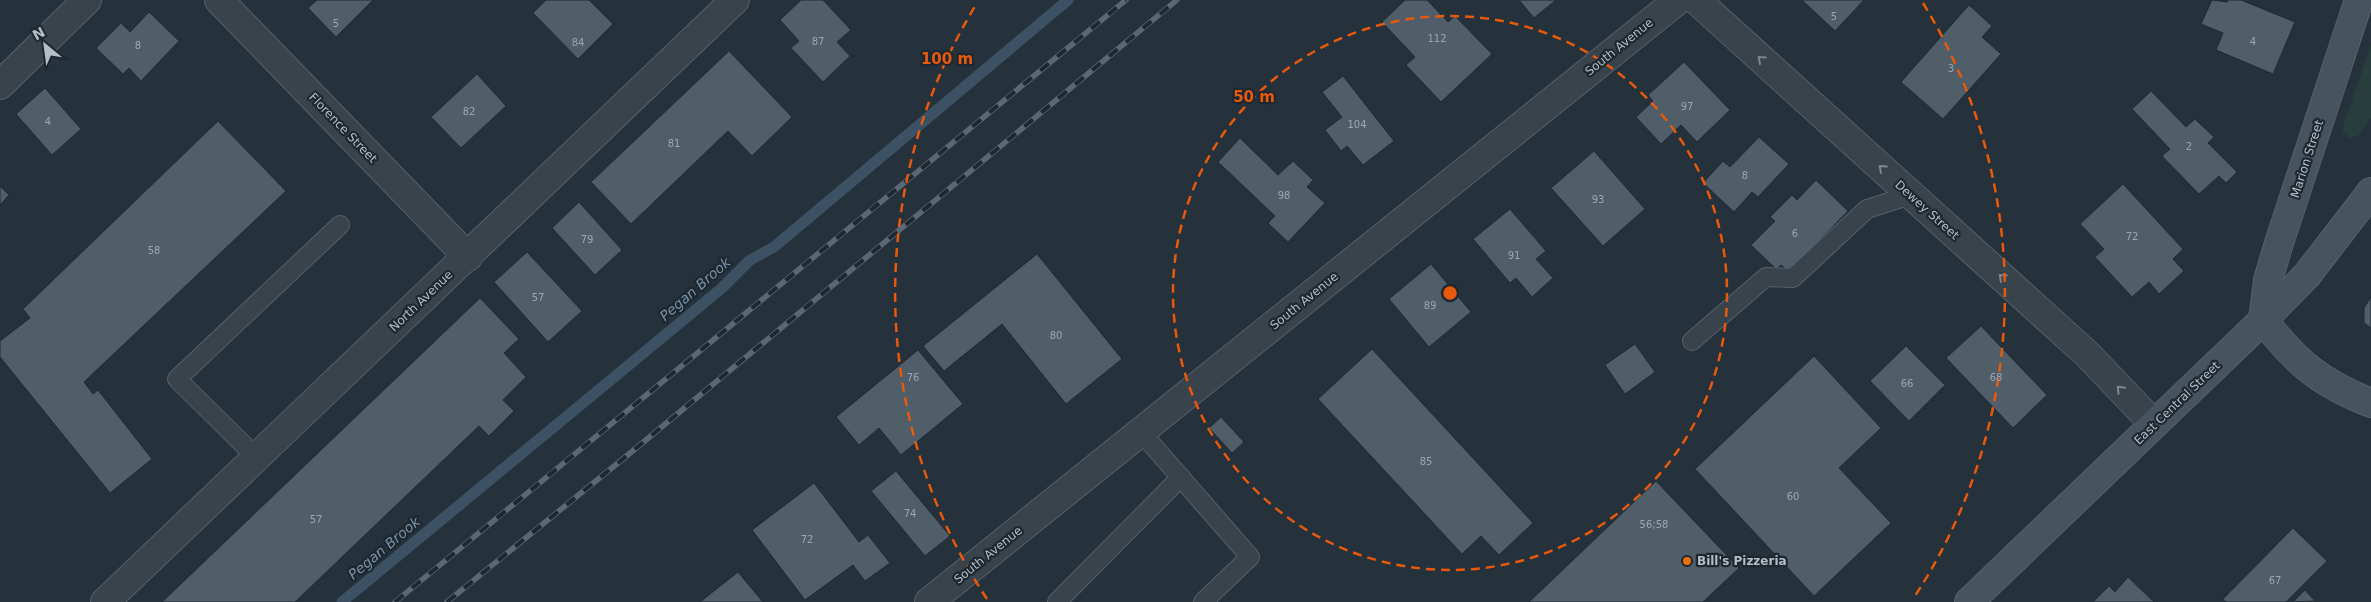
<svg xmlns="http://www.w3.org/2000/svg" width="2371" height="602" font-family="'DejaVu Sans',sans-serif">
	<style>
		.green { fill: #283e3d }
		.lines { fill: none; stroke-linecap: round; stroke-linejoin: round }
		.stream { stroke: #3c5163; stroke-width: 11 }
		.building { fill: #505e69; stroke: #202a32 }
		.lane-casing { stroke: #576169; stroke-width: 20 }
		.street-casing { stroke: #576169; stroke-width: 30 }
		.secondary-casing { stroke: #576169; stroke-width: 30 }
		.lane { stroke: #39434b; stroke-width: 18 }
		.street { stroke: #39434b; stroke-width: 28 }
		.secondary { stroke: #47535e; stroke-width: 28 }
		.rail-casing { stroke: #5b6772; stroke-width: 5.5 }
		.rail { stroke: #1e2830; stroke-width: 4; stroke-dasharray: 11; stroke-linecap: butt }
		.oneway { stroke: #7d878f }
		.ring { fill: none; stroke: #e8590c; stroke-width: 2.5; stroke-dasharray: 9 6 }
		.food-dot { fill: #e8710a; stroke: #1e2830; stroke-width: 2 }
		.labels { text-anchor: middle; stroke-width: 4.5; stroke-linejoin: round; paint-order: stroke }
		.number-label { font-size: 10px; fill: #9ba6b0 }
		.street-label { font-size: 12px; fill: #b4bec7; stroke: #1e2830 }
		.poi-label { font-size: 12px; font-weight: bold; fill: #b4bec7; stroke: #1e2830; text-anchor: start }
		.water-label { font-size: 14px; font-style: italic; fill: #7792a8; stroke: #1e2830 }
		.centre { fill: #e8590c; stroke: #1e2830; stroke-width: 2.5 }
		.ring-label { font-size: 15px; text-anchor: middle; font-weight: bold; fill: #e8590c; stroke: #1e2830; stroke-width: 4.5; stroke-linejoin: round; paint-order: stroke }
	</style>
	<rect width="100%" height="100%" fill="#25313b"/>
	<!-- green -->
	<path class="green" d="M 2371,44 L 2371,118 L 2359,135 L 2349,138 L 2343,132 L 2343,127 Z"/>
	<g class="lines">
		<!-- stream -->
		<path class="stream" d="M 342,602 L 722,288 L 750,260 L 774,247 L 1068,0"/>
	</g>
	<!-- building -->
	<g class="building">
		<path d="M 317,0 L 373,0 L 336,37 L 308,8 Z"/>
		<path d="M 546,0 L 589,0 L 613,24 L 578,59 L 533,13 Z"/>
		<path d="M 801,0 L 823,0 L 851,30 L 837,42 L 850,56 L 823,82 L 791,48 L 799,41 L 780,20 Z"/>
		<path d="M 1405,0 L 1427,0 L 1448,22 L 1455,16 L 1492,54 L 1441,102 L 1406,65 L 1415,57 L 1382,22 Z"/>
		<path d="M 1519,0 L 1556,0 L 1534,18 Z"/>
		<path d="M 1802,0 L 1864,0 L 1835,31 Z"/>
		<path d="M 2212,0 L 2227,2 L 2228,0 L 2241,0 L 2295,22 L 2273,74 L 2216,50 L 2223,33 L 2201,24 Z"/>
		<path d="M 1969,5 L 1992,26 L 1982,37 L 2001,54 L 1943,119 L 1901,82 Z"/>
		<path d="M 149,12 L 179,41 L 141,81 L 129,68 L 123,74 L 96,48 L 121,23 L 130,32 Z"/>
		<path d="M 729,51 L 792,117 L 752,156 L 728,131 L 631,224 L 591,182 Z"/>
		<path d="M 1684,62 L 1730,110 L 1697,142 L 1681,125 L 1661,144 L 1636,117 L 1653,101 L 1648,95 Z"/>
		<path d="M 477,74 L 506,106 L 461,148 L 431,117 Z"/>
		<path d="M 1343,76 L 1394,141 L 1363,165 L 1347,146 L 1341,151 L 1325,130 L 1342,117 L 1322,92 Z"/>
		<path d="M 45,88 L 81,129 L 52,155 L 16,114 Z"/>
		<path d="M 2151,91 L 2186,127 L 2195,119 L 2214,137 L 2208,143 L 2237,172 L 2226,183 L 2219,176 L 2199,194 L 2162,156 L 2170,149 L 2132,109 Z"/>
		<path d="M 218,121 L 286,191 L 84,382 L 93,394 L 98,390 L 152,459 L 110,493 L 0,357 L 0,341 L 30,318 L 23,309 Z"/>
		<path d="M 1759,137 L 1789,164 L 1758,197 L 1752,192 L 1734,212 L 1703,183 L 1723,161 L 1730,167 Z"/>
		<path d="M 1240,138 L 1278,175 L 1293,161 L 1313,180 L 1307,187 L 1325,203 L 1288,242 L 1268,223 L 1275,216 L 1218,162 Z"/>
		<path d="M 1594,151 L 1645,209 L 1603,246 L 1551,188 Z"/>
		<path d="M 1816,180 L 1848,211 L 1789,272 L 1781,265 L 1776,269 L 1751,245 L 1775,221 L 1770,217 L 1792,195 L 1797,200 Z"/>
		<path d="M 2123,184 L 2183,249 L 2173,259 L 2184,271 L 2159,294 L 2149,282 L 2132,297 L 2095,257 L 2104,249 L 2080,224 Z"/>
		<path d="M 0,186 L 9,195 L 0,205 Z"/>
		<path d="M 579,202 L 622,250 L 595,275 L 552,228 Z"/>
		<path d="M 1510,209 L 1546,251 L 1536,259 L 1553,278 L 1532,297 L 1516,278 L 1510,283 L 1473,239 Z"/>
		<path d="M 527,252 L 582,311 L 548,342 L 494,282 Z"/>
		<path d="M 1037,254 L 1122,359 L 1066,404 L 1002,324 L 944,371 L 923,346 Z"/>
		<path d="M 1431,264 L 1471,312 L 1429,347 L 1389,299 Z"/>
		<path d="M 2371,297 L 2371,328 L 2364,323 L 2364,308 Z"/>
		<path d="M 480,298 L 519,339 L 504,353 L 526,377 L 503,400 L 514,411 L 489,436 L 479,426 L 295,602 L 162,602 Z"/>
		<path d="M 1981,326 L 2047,395 L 2013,428 L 1946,358 Z"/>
		<path d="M 1635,344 L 1655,372 L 1625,394 L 1605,365 Z"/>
		<path d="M 1906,346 L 1945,385 L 1909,421 L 1870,381 Z"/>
		<path d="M 1372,349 L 1533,523 L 1499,555 L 1481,536 L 1462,554 L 1318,399 Z"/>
		<path d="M 918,350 L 963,404 L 901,455 L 879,428 L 859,445 L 836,417 Z"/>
		<path d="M 1814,356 L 1881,428 L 1839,468 L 1891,523 L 1814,596 L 1695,469 Z"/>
		<path d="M 1221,417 L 1244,442 L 1232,453 L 1209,428 Z"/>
		<path d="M 896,471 L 950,536 L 925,556 L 871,491 Z"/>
		<path d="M 1656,481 L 1739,568 L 1703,602 L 1529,602 Z"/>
		<path d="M 814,483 L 859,542 L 868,535 L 890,563 L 865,581 L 853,565 L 805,600 L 752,530 Z"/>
		<path d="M 2293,528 L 2327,561 L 2286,602 L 2226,602 L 2223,599 Z"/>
		<path d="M 738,572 L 763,602 L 700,602 Z"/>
		<path d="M 2128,577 L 2154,602 L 2093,602 L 2109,586 L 2115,592 Z"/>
		<path d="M 2305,590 L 2315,601 L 2293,602 Z"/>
	</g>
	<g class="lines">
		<defs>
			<g id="lane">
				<path d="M 1692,341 L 1766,277 L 1793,278 L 1867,209 L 1911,195"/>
				<path d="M 1141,432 L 1250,557 L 1203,602"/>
				<path d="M 257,458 L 177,379 L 340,225"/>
				<path d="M 1057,602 L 1181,477"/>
			</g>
			<g id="street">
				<path d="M 219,0 L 468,257"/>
				<path d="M 1696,0 L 2087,354 L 2154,424"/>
				<path d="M 0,85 L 87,0"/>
				<path d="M 105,602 L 735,0"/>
				<path d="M 929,602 L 1678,0"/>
			</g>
			<g id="secondary">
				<path d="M 2263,320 L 2268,280 L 2279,243 L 2359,0"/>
				<path d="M 2263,320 C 2297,363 2320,383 2371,403"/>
				<path d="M 1969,602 L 2263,320 L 2307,275 L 2371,192"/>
			</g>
		</defs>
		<!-- lane casing -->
		<use href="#lane" class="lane-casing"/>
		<!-- street casing -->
		<use href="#street" class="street-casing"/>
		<!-- secondary casing -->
		<use href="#secondary" class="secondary-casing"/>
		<!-- lane -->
		<use href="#lane" class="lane"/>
		<!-- street -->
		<use href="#street" class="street"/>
		<!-- secondary -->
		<use href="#secondary" class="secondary"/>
		<defs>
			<g id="rail">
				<path d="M 395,602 L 1126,0"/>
				<path d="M 447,602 L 629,454 L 1177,0"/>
			</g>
		</defs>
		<!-- rail casing -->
		<use href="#rail" class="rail-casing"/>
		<!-- rail -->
		<use href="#rail" class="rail"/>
	</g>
	<!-- one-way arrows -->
	<defs><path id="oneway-chevron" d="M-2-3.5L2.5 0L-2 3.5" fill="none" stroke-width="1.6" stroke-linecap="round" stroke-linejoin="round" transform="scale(1.25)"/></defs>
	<g class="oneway">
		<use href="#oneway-chevron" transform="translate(1761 59) rotate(-138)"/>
		<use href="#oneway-chevron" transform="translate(1882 168) rotate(-138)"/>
		<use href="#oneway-chevron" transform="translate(2002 277) rotate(-138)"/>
		<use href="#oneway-chevron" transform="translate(2120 389) rotate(-134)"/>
	</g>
	<!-- distance rings -->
	<g class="ring">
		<circle cx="1450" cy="293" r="277"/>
		<path d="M987 599A555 555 0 0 1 977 3M1923 3A555 555 0 0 1 1913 599"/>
	</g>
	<!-- markers -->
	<circle class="food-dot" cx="1687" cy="561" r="5"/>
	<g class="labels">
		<!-- number labels -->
		<g class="number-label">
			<text x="1834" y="20">5</text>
			<text x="336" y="27">5</text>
			<text x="1437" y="42">112</text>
			<text x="818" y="45">87</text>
			<text x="2253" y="45">4</text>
			<text x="578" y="46">84</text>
			<text x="138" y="49">8</text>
			<text x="1951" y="72">3</text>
			<text x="1687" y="110">97</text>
			<text x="469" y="115">82</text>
			<text x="48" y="125">4</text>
			<text x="1357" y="128">104</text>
			<text x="674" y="147">81</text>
			<text x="2189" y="150">2</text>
			<text x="1745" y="179">8</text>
			<text x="1284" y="199">98</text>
			<text x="1598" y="203">93</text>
			<text x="1795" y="237">6</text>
			<text x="2132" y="240">72</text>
			<text x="587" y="243">79</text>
			<text x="154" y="254">58</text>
			<text x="1514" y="259">91</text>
			<text x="538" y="301">57</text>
			<text x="1430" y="309">89</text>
			<text x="1056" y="339">80</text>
			<text x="913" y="381">76</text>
			<text x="1996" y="381">68</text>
			<text x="1907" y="387">66</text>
			<text x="1426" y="465">85</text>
			<text x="1793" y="500">60</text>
			<text x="910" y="517">74</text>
			<text x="316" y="523">57</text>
			<text x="1654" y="528">56;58</text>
			<text x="807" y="543">72</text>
			<text x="2275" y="584">67</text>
		</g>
		<!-- street labels -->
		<g class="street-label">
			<text transform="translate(1619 47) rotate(-39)" y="4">South Avenue</text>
			<text transform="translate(343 128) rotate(46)" y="4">Florence Street</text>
			<text transform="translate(2307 159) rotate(-72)" y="4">Marion Street</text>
			<text transform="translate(1927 210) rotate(42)" y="4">Dewey Street</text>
			<text transform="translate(421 301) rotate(-44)" y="4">North Avenue</text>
			<text transform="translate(1304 301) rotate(-39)" y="4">South Avenue</text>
			<text transform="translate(2177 403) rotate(-44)" y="4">East Central Street</text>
			<text transform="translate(988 555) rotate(-39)" y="4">South Avenue</text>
		</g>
		<!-- poi labels -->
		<g class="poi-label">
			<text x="1697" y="565">Bill's Pizzeria</text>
		</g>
		<!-- water labels -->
		<g class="water-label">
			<text transform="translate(695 289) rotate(-41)" y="5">Pegan Brook</text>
			<text transform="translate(384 548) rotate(-40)" y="5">Pegan Brook</text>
		</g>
	</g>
	<circle cx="1450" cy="293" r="8" class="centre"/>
	<g class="ring-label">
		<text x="947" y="64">100 m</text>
		<text x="1254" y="102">50 m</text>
	</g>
	<!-- north arrow -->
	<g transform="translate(45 45) rotate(331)" stroke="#1e2830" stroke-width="4" paint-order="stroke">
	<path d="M0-4L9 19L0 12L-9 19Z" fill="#b4bec7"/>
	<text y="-8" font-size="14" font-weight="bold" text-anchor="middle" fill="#b4bec7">N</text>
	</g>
</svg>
